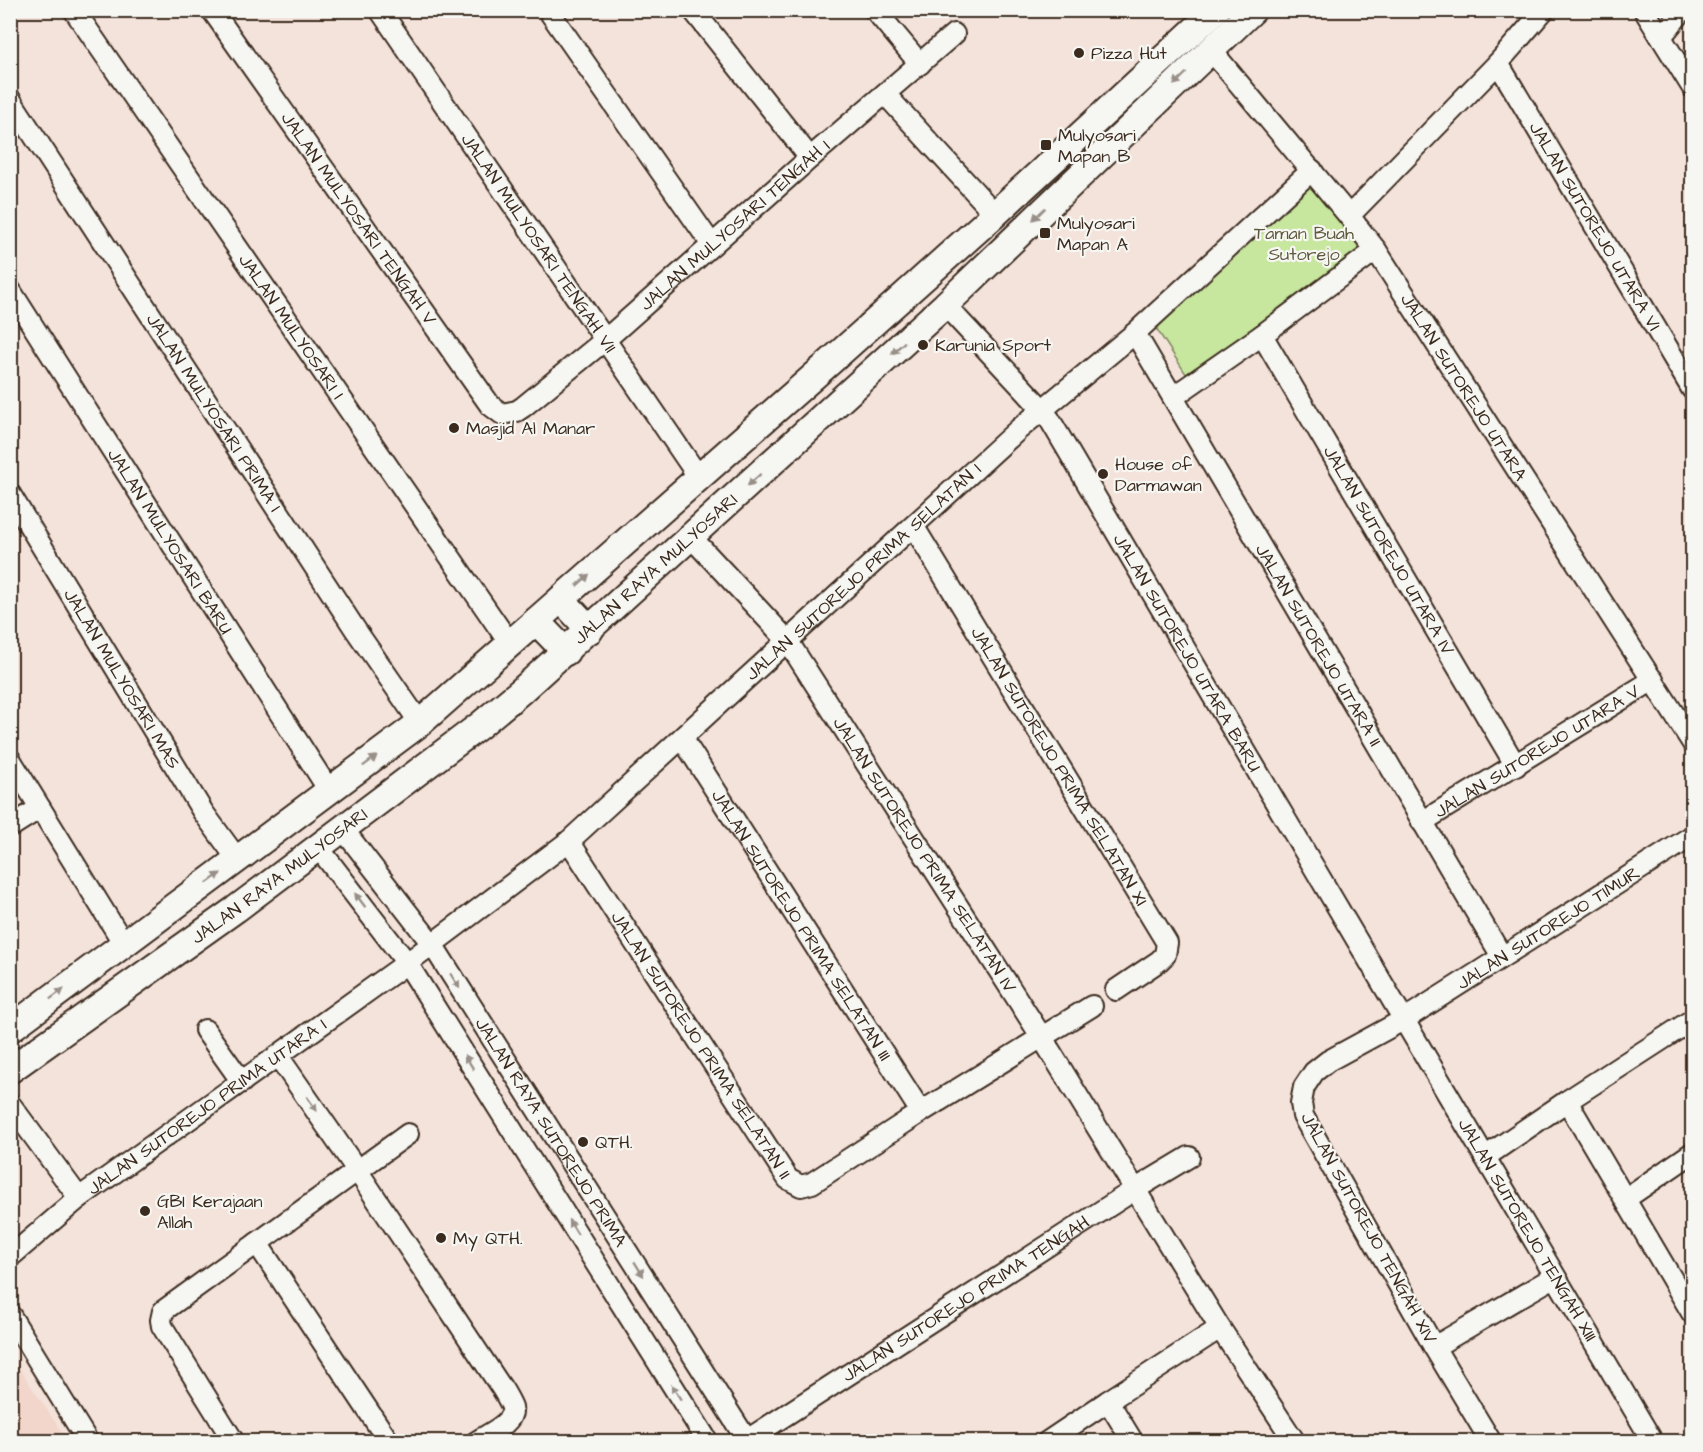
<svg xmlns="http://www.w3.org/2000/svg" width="1703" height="1452" font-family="'Architects Daughter',sans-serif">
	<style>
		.built { fill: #f2d6cb }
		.green { fill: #c7e69e; stroke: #81885e; stroke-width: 1.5 }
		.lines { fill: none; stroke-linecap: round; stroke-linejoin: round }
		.minor-casing { stroke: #3b2a1e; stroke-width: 24 }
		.major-casing { stroke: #3b2a1e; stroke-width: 30 }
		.minor { stroke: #f6f6f2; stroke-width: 20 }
		.major { stroke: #f6f6f2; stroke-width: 26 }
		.oneway { fill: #989088 }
		.poi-dot { fill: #3b2a1e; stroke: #f6f6f2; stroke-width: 2 }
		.labels { text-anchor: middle; stroke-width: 4.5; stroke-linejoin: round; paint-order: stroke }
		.poi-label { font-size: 18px; fill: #3b2a1e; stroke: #f6f6f2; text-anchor: start }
		.street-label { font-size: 18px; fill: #3b2a1e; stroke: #f6f6f2 }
		.park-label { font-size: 18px; fill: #5e593e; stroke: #f6f6f2 }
	</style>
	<rect width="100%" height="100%" fill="#f4e3db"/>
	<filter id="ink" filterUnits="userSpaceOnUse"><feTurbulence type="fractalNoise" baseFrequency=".0167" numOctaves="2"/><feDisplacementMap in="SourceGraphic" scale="12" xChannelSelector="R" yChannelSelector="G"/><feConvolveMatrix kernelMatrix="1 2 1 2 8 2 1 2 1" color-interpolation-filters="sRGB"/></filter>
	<g filter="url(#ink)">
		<!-- built -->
		<path class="built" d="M 10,1356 L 11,1356 L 68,1441 L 11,1441 Z"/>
		<!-- green -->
		<path class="green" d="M 1312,181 L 1369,249 L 1186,374 L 1154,325 Z"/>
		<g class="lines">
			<defs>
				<g id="minor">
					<path id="s1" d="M 74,10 L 510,644"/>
					<path id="s2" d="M 212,10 L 490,405 L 502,414 L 517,411 L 523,407 L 605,340 L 810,158 L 954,34"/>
					<path id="s3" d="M 380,10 L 698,476"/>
					<path d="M 548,10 L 712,245"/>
					<path d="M 693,10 L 810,158"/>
					<path d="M 875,10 L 920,64"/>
					<path d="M 1644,10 L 1692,87"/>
					<path d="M 1661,37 L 1683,10"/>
					<path id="s4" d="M 1211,50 L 1349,216 L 1376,250 L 1692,742"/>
					<path id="s5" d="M 1498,63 L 1692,389"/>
					<path d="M 885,94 L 995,214"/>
					<path id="s6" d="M 10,99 L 355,629 L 420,723"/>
					<path d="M 1349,216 L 1498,63 L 1544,10"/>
					<path id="s7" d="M 10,290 L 330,792"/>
					<path id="s8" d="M 945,305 L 1043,410 L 1050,420 L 1653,1442"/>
					<path id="s9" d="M 1135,333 L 1501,955"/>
					<path id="s10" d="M 1262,335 L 1516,766"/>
					<path d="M 1173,397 L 1262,335 L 1376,250"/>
					<path id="s11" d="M 10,494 L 203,812 L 238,860"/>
					<path id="s12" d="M 914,527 L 1167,943 L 1165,955 L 1159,961 L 1116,990"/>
					<path id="s13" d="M 691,537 L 787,640 L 1041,1036 L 1220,1328 L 1295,1442"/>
					<path id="s14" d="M 682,738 L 921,1112"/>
					<path d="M 10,759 L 124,944"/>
					<path id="s15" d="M 1422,822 L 1653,680"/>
					<path d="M 10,827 L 40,808"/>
					<path id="s16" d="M 343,829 L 432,944 L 748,1442"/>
					<path id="s17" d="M 569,841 L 788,1179 L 801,1186 L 812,1183 L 921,1112 L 1092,1006"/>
					<path d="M 318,847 L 407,963 L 708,1442"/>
					<path d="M 205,1030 L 242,1082"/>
					<path d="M 278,1056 L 357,1170 L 503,1390 C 506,1395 510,1402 512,1407 C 515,1424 487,1434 476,1442"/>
					<path d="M 1567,1101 L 1692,1313"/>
					<path d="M 10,1104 L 79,1198"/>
					<path d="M 1485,1157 L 1567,1101 L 1692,1020"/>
					<path d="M 1625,1199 L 1692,1153"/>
					<path d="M 257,1243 L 389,1442"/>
					<path id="s18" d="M 10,1257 L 79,1198 L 407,963 L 569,841 L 1019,429 L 1135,333 L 1312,170"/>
					<path d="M 10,1315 L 88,1442"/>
					<path d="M 1434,1347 L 1554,1277"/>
					<path d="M 234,1442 L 162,1326 L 161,1320 L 163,1311 L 408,1134"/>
					<path id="s19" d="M 744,1442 L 1134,1190 L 1189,1157"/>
					<path d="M 1047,1442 L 1108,1401"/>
					<path d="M 1133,1442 L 1108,1401 L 1220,1328"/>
					<path id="s20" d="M 1491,1442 L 1434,1347 L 1303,1116 L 1301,1103 L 1304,1087 L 1314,1072 L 1328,1061 L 1405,1019 L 1692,836"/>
				</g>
				<g id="major">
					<path d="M 561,599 L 590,630"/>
					<path d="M 536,621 L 566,652"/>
					<path d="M 10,1029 L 420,723 L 830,362 L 995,214 L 1216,10"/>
					<path id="s21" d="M 10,1070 L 236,909 L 479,726 L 521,691 L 945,305 L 1253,10"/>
				</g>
			</defs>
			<!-- minor casing -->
			<use href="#minor" class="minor-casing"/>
			<!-- major casing -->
			<use href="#major" class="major-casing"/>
			<!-- minor -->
			<use href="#minor" class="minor"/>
			<!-- major -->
			<use href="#major" class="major"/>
		</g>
		<!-- one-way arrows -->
		<defs><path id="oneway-solid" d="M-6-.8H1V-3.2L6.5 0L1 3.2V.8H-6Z" transform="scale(1.5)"/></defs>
		<g class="oneway">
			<use href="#oneway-solid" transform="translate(1180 79) rotate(136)"/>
			<use href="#oneway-solid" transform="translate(1039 214) rotate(136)"/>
			<use href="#oneway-solid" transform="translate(898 348) rotate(138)"/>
			<use href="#oneway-solid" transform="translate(754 480) rotate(138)"/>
			<use href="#oneway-solid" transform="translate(583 580) rotate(-42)"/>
			<use href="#oneway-solid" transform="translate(370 761) rotate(-37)"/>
			<use href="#oneway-solid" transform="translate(214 878) rotate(-36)"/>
			<use href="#oneway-solid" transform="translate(360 900) rotate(-127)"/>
			<use href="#oneway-solid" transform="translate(455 981) rotate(58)"/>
			<use href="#oneway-solid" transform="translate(57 994) rotate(-37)"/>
			<use href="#oneway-solid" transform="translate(469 1062) rotate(-122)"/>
			<use href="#oneway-solid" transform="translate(312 1104) rotate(55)"/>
			<use href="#oneway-solid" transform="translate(573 1227) rotate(-122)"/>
			<use href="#oneway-solid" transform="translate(639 1269) rotate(58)"/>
			<use href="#oneway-solid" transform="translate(676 1392) rotate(-122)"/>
		</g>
	</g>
	<!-- markers -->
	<g class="poi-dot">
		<circle cx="1079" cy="53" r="6"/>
		<rect x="1040" y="139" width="12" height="12" rx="3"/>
		<rect x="1039" y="227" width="12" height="12" rx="3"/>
		<circle cx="923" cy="345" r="6"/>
		<circle cx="454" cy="428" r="6"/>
		<circle cx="1103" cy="474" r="6"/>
		<circle cx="583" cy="1142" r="6"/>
		<circle cx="145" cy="1211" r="6"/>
		<circle cx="441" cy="1238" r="6"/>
	</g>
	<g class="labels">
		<!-- poi labels -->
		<g class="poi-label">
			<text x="1091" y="59">Pizza Hut</text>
			<text x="1058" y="141">Mulyosari<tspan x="1058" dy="21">Mapan B</tspan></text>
			<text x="1057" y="229">Mulyosari<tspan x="1057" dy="21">Mapan A</tspan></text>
			<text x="935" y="351">Karunia Sport</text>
			<text x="466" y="434">Masjid Al Manar</text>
			<text x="1115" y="470">House of<tspan x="1115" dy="21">Darmawan</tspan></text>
			<text x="595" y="1148">QTH.</text>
			<text x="157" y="1207">GBI Kerajaan<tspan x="157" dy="21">Allah</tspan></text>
			<text x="453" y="1244">My QTH.</text>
		</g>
		<!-- street labels -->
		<g class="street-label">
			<text dy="6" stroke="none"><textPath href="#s2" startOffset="255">JALAN MULYOSARI TENGAH V</textPath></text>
			<text dy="6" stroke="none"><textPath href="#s2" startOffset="800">JALAN MULYOSARI TENGAH I</textPath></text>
			<text dy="6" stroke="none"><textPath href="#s5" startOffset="190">JALAN SUTOREJO UTARA VI</textPath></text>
			<text dy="6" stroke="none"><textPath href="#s3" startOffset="282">JALAN MULYOSARI TENGAH VII</textPath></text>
			<text dy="6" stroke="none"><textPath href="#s1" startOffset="384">JALAN MULYOSARI I</textPath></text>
			<text dy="6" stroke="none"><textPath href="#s4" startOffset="422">JALAN SUTOREJO UTARA</textPath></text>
			<text dy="6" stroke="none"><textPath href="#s6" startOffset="374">JALAN MULYOSARI PRIMA I</textPath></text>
			<text dy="6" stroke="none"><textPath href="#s7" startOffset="298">JALAN MULYOSARI BARU</textPath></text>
			<text dy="6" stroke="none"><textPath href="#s10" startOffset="250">JALAN SUTOREJO UTARA IV</textPath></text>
			<text dy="6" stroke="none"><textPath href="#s21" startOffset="818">JALAN RAYA MULYOSARI</textPath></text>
			<text dy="6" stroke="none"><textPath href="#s18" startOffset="1096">JALAN SUTOREJO PRIMA SELATAN I</textPath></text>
			<text dy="6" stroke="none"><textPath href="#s9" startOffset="362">JALAN SUTOREJO UTARA II</textPath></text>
			<text dy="6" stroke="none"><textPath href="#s8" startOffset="426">JALAN SUTOREJO UTARA BARU</textPath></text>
			<text dy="6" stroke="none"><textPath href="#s11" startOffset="216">JALAN MULYOSARI MAS</textPath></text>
			<text dy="6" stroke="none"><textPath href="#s15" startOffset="135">JALAN SUTOREJO UTARA V</textPath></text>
			<text dy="6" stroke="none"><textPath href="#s12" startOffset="280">JALAN SUTOREJO PRIMA SELATAN XI</textPath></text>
			<text dy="6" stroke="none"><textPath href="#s13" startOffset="396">JALAN SUTOREJO PRIMA SELATAN IV</textPath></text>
			<text dy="6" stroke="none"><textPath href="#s21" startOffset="332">JALAN RAYA MULYOSARI</textPath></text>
			<text dy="6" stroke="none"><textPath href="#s14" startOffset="222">JALAN SUTOREJO PRIMA SELATAN III</textPath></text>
			<text dy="6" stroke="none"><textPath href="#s20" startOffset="699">JALAN SUTOREJO TIMUR</textPath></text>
			<text dy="6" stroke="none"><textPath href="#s17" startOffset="243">JALAN SUTOREJO PRIMA SELATAN II</textPath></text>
			<text dy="6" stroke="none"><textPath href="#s18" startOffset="248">JALAN SUTOREJO PRIMA UTARA I</textPath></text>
			<text dy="6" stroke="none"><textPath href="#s16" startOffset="368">JALAN RAYA SUTOREJO PRIMA</textPath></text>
			<text transform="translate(1369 1228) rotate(61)" y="6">JALAN SUTOREJO TENGAH XIV</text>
			<text dy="6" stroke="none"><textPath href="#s8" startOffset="1096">JALAN SUTOREJO TENGAH XIII</textPath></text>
			<text dy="6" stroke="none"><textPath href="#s19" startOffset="264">JALAN SUTOREJO PRIMA TENGAH</textPath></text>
		</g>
		<!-- park labels -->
		<g class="park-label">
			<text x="1304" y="239">Taman Buah<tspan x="1304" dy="21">Sutorejo</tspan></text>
		</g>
	</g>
	<!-- margin -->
	<rect width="1703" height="1452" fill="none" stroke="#f6f6f2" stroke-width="36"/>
	<rect x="18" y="18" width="1667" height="1416" fill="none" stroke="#3b2a1e" stroke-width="2" filter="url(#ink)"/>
</svg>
